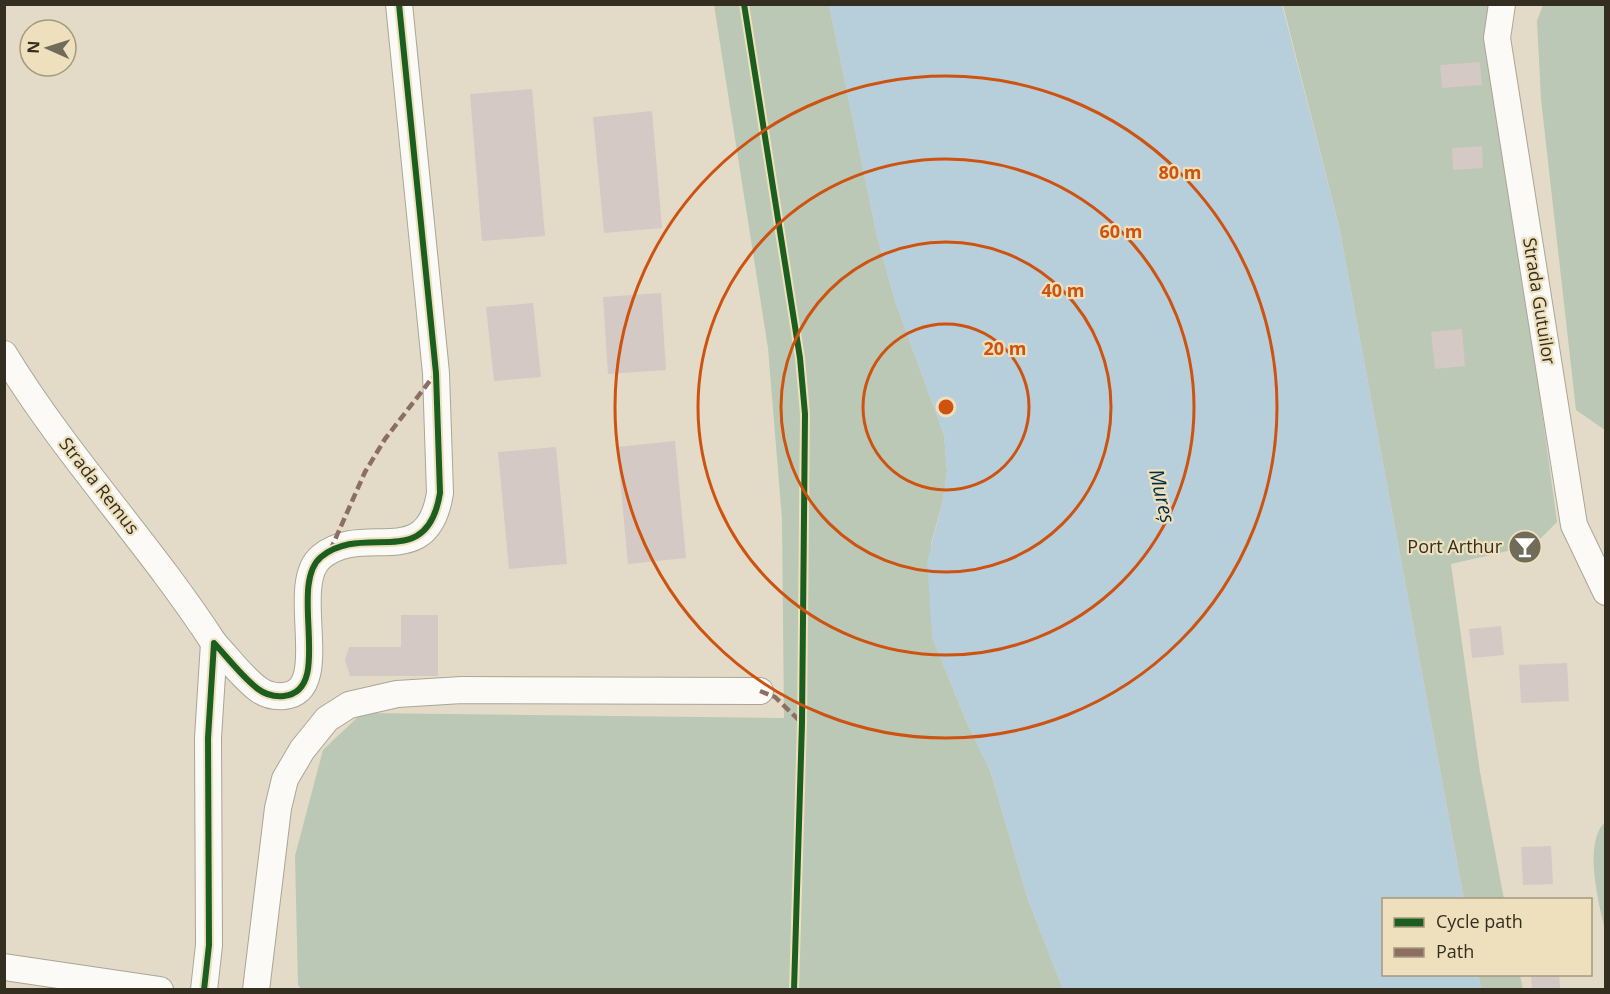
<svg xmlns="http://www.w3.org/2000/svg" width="1610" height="994" font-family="'Open Sans',sans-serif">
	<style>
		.green { fill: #bac8b5 }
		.water { fill: #b7cedb }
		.building { fill: #d4c9c4 }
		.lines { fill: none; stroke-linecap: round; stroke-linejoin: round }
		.street-casing { stroke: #aba596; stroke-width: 28 }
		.street { stroke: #fbfaf7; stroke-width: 26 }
		.quiet { stroke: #8d6e63; stroke-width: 4.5; stroke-dasharray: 9 4.5; stroke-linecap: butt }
		.cycleway-casing { stroke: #eee0bc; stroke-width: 10 }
		.cycleway { stroke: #1b5e20; stroke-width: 6 }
		.ring { fill: none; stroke: #cd530f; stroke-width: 3 }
		.labels { text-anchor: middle; stroke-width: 4.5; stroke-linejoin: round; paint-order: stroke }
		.street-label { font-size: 18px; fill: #342e20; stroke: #eee0bc }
		.poi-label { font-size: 18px; fill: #342e20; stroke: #eee0bc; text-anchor: end }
		.water-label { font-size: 20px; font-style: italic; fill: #002e48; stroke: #eee0bc }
		.centre { fill: #cd530f; stroke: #eee0bc; stroke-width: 3 }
		.ring-label { font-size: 18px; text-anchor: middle; font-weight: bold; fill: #cd530f; stroke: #eee0bc; stroke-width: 4.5; stroke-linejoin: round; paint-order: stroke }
	</style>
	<rect width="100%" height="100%" fill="#e3dbc7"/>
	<!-- green -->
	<g class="green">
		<path d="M 714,5 L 829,5 L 877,236 L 895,301 L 944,435 L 947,471 L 943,500 L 931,544 L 932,637 L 964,716 L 991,773 L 1028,900 L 1063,989 L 301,989 L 298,985 L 295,856 L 323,750 L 362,713 L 784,718 L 782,519 L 768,348 Z"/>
		<path d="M 1283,5 L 1495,5 L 1507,155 L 1557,522 L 1534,545 L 1451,564 L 1480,772 L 1504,899 L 1464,899 L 1339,226 Z"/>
		<path d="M 1543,5 L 1605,5 L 1605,430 L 1576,410 L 1541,99 L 1537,21 Z"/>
		<path d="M 1605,822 L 1605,930 C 1599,903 1583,843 1605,822 Z"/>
		<path d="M 1478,975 L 1520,975 L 1523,989 L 1481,989 Z"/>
	</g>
	<!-- water -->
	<path class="water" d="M 829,5 L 1282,5 L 1339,226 L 1464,899 L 1384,900 L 1384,974 L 1478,975 L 1481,989 L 1063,989 L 1028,900 L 991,773 L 964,716 L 932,637 L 927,562 L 943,500 L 947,471 L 944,435 L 895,301 L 877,236 Z"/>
	<!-- building -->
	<g class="building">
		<path d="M 1480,62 L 1482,85 L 1442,88 L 1440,65 Z"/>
		<path d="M 532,89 L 545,236 L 482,241 L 470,94 Z"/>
		<path d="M 652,111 L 662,228 L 604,233 L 593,117 Z"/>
		<path d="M 1482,146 L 1483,168 L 1453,170 L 1452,148 Z"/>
		<path d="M 661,293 L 666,370 L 608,374 L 603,297 Z"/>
		<path d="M 533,303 L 541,377 L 494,381 L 486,307 Z"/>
		<path d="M 1462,329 L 1465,366 L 1435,369 L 1431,332 Z"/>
		<path d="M 675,441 L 686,558 L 628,564 L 617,447 Z"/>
		<path d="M 556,447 L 567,564 L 509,569 L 498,452 Z"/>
		<path d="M 401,615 L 438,615 L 438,676 L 350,676 L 345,660 L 349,647 L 401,647 Z"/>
		<path d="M 1501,626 L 1504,655 L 1472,658 L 1469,629 Z"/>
		<path d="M 1567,663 L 1569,701 L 1521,703 L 1519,665 Z"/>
		<path d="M 1551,846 L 1553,884 L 1523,885 L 1521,847 Z"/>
		<path d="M 1531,974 L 1559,974 L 1560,988 L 1532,990 Z"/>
	</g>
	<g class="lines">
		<defs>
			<g id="street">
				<path d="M 1502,4 L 1497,38 L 1574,525 L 1606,592"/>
				<path d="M 4,354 C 66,456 149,543 214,643"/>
				<path d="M 4,967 L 160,990"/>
				<path d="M 204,990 L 209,945 L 208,738 L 214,643 C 228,658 242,677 258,689 C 266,695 274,697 284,696 C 335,691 287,585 321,557 C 365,521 427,574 440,493 L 436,373 L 399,4"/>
				<path d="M 256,990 L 278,808 L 285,779 L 302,750 L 327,719 L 349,705 L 397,694 L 462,690 L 760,691"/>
			</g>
		</defs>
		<!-- street casing -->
		<use href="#street" class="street-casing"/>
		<!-- street -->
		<use href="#street" class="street"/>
		<!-- quiet -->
		<g class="quiet">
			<path d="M 330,551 L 365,472 L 385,439 L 436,373"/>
			<path d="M 760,691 L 775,697 L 802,723"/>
		</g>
		<defs>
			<g id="cycleway">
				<path d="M 744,4 L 800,358 L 805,414 L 802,723 L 794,990"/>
				<path d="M 204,990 L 209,945 L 208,738 L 214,643 C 228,658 242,677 258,689 C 266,695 274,697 284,696 C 335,691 287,585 321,557 C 365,521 427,574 440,493 L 436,373 L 399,4"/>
			</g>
		</defs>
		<!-- cycleway casing -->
		<use href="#cycleway" class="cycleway-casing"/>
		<!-- cycleway -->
		<use href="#cycleway" class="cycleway"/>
	</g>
	<!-- distance rings -->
	<g class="ring">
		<circle cx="946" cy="407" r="83"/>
		<circle cx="946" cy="407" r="165"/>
		<circle cx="946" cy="407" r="248"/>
		<circle cx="946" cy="407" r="331"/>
	</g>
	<!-- icons -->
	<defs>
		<symbol id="bar-disc" viewBox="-11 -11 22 22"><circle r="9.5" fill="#716b5a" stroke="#eee0bc"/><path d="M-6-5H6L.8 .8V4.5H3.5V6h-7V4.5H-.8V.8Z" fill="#fff"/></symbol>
	</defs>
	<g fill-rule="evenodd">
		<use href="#bar-disc" x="1506" y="528" width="38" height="38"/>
	</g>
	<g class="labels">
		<!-- street labels -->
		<g class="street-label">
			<text transform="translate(1539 301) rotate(81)" y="6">Strada Gutuilor</text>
			<text transform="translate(99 486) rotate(52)" y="6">Strada Remus</text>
		</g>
		<!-- poi labels -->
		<g class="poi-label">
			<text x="1502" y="553">Port Arthur</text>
		</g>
		<!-- water labels -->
		<g class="water-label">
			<text transform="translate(1162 496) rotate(77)" y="7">Mureș</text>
		</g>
	</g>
	<circle cx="946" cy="407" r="9" class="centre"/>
	<g class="ring-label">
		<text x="1180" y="179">80 m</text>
		<text x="1121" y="238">60 m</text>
		<text x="1063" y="297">40 m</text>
		<text x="1005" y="355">20 m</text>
	</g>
	<!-- border -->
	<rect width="1610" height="994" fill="none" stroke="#342e20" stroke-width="12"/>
	<!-- legend -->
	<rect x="1382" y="898" width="210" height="78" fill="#eee0bc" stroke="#a4997e" stroke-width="1.5"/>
	<rect x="1394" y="918" width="30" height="9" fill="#1b5e20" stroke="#a4997e" stroke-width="1.5"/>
	<text x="1436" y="928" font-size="18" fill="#342e20">Cycle path</text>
	<rect x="1394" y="948" width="30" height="9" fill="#8d6e63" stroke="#a4997e" stroke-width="1.5"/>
	<text x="1436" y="958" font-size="18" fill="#342e20">Path</text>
	<!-- north arrow -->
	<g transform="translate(48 48) rotate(273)"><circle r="28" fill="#eee0bc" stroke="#a4997e" stroke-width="1.5"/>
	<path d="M0-4.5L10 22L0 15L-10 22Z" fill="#716b5a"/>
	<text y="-9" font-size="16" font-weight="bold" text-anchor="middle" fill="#342e20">N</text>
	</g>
</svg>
